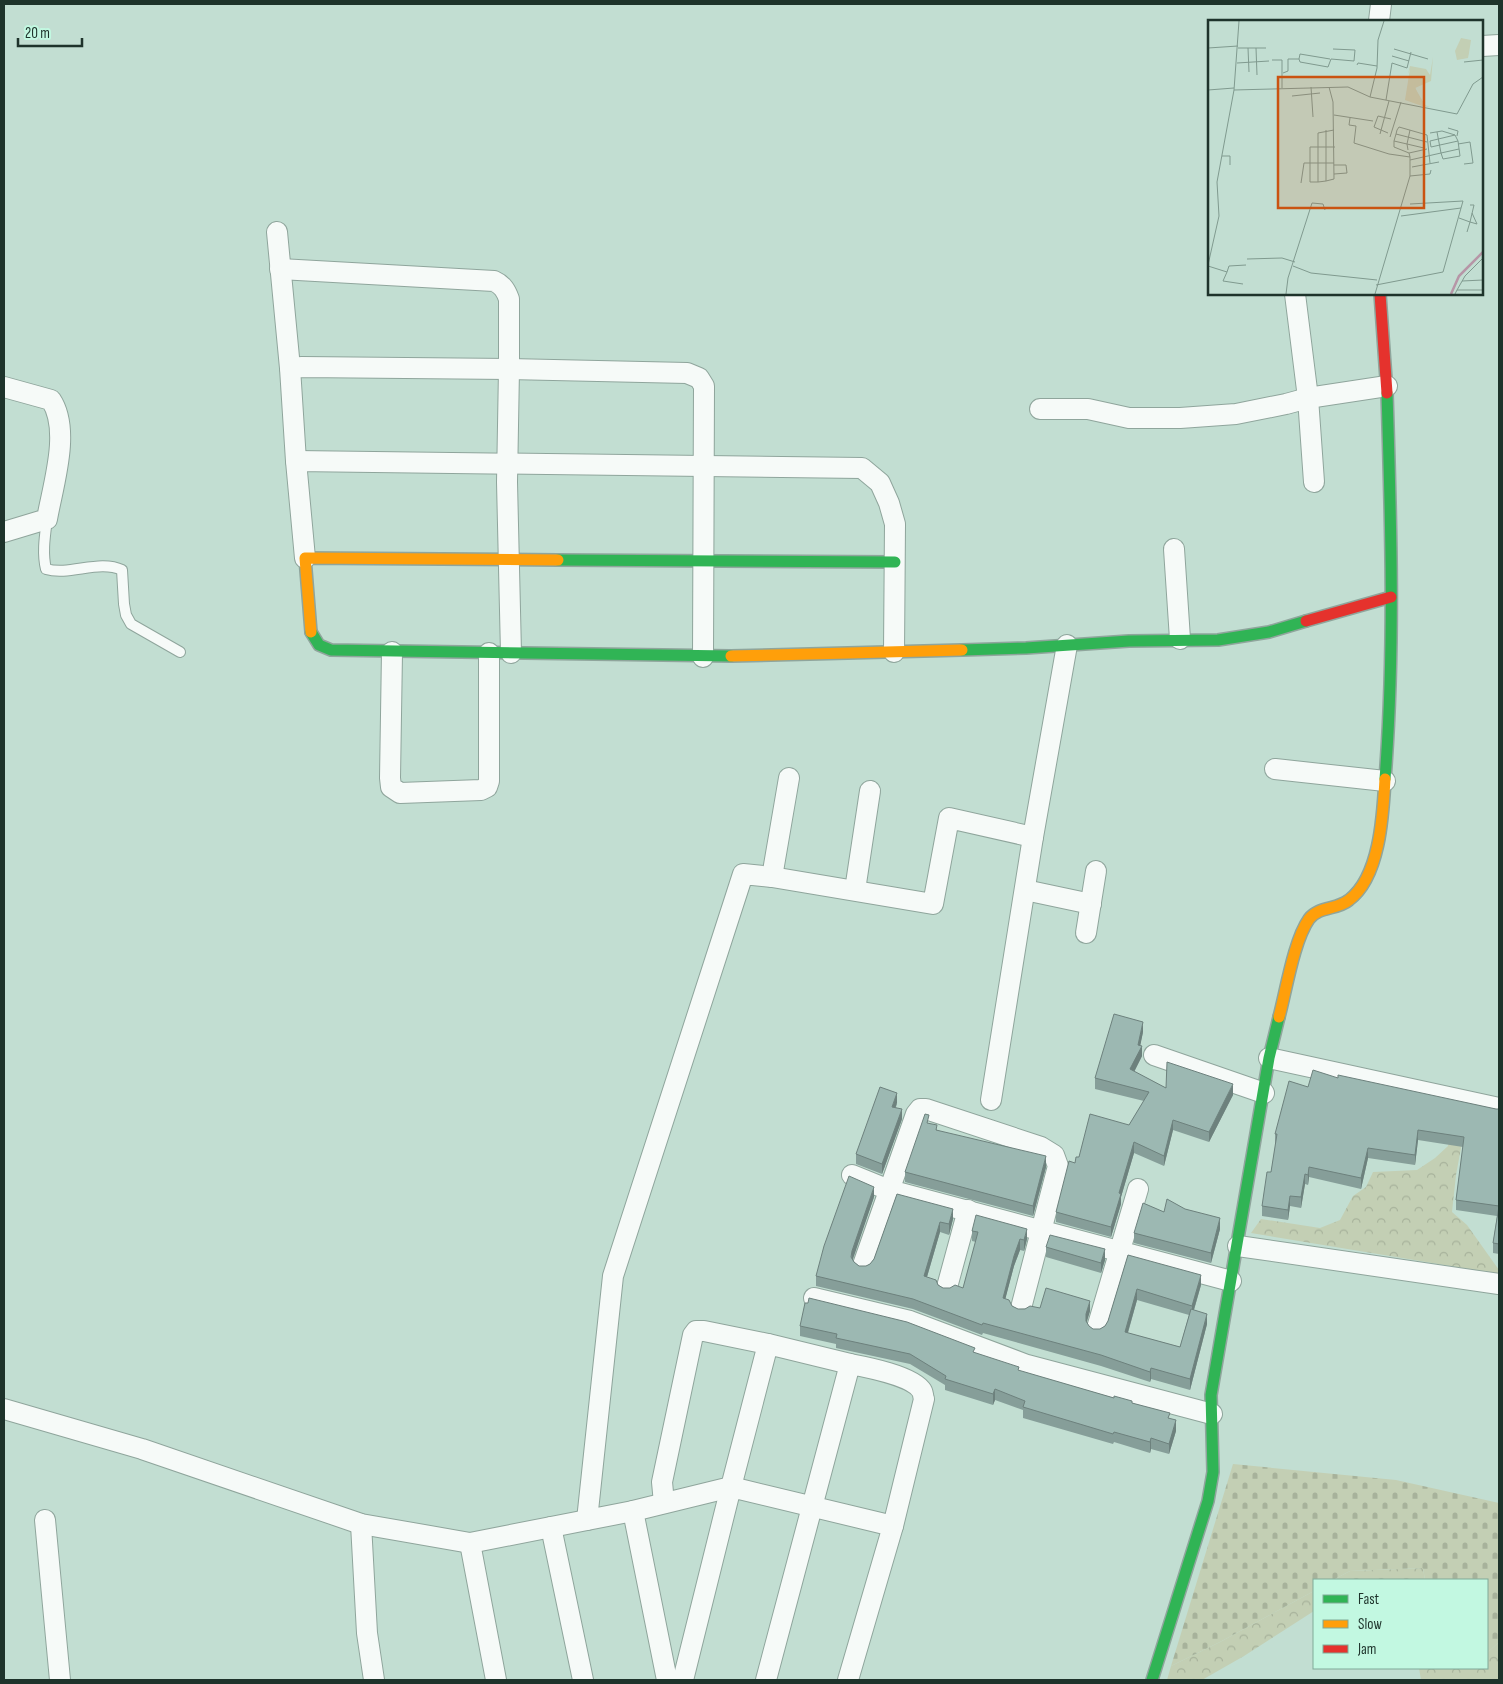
<svg xmlns="http://www.w3.org/2000/svg" width="1503" height="1684" font-family="'Sofia Sans Condensed',sans-serif">
	<style>
		.forest { fill: url(#forest-crowns) }
		.cemetery { fill: url(#cemetery-stones) }
		.lines { fill: none; stroke-linecap: round; stroke-linejoin: round }
		.lane-casing { stroke: #8fa59c; stroke-width: 12 }
		.street-casing { stroke: #8fa59c; stroke-width: 22 }
		.fast-casing { stroke: #8fa59c; stroke-width: 14 }
		.slow-casing { stroke: #8fa59c; stroke-width: 14 }
		.jam-casing { stroke: #8fa59c; stroke-width: 14 }
		.lane { stroke: #f6faf8; stroke-width: 10 }
		.street { stroke: #f6faf8; stroke-width: 20 }
		.fast { stroke: #30b455; stroke-width: 11 }
		.slow { stroke: #ff9f0a; stroke-width: 11 }
		.jam { stroke: #e5322d; stroke-width: 11 }
		.wall { fill: #869e99; fill-rule: evenodd }
		.shaded-wall { fill: #6d817d }
		.building { fill: #9cb8b2; stroke: #6d817d }
		.inset-river { fill: none; stroke: #b696a7; stroke-width: 2.5 }
		.inset-road { fill: none; stroke: #809a8f; stroke-width: 1 }
		.view { fill: #ca5311; fill-opacity: 0.15; stroke: #ca5311; stroke-width: 2.5 }
		.inset-edge { fill: none; stroke: #1e332b; stroke-width: 2.5 }
	</style>
	<defs>
		<pattern id="forest-crowns" width="20" height="18" patternUnits="userSpaceOnUse" patternTransform="scale(1.25)"><rect width="20" height="18" fill="#c3cfb4"/><path d="M2 6a3 3 0 1 1 6 0M12 15a3 3 0 1 1 6 0" fill="none" stroke="#a7b29b"/></pattern>
		<pattern id="cemetery-stones" width="16" height="16" patternUnits="userSpaceOnUse" patternTransform="scale(1.25)"><rect width="16" height="16" fill="#c3cfb4"/><path d="M2 7V4a2 2 0 0 1 4 0v3zM10 15v-3a2 2 0 0 1 4 0v3z" fill="#a7b29b"/></pattern>
	</defs>
	<rect width="100%" height="100%" fill="#c2ded2"/>
	<!-- forest -->
	<g class="forest">
		<path d="M 1454,1107 L 1468,1110 L 1456,1175 L 1452,1212 L 1467,1225 L 1499,1270 L 1499,1274 L 1251,1233 L 1261,1219 L 1320,1228 L 1340,1220 L 1353,1196 L 1366,1187 L 1373,1172 L 1417,1170 L 1435,1158 L 1448,1146 Z"/>
		<path d="M 1423,1568 L 1425,1580 L 1333,1580 L 1350,1571 Z"/>
		<path d="M 1314,1591 L 1314,1611 L 1244,1656 L 1202,1680 L 1167,1680 L 1171,1666 L 1220,1642 Z"/>
		<path d="M 1499,1642 L 1499,1680 L 1421,1680 L 1419,1668 L 1487,1668 L 1487,1653 Z"/>
	</g>
	<!-- cemetery -->
	<path class="cemetery" d="M 1233,1464 L 1396,1480 L 1499,1503 L 1499,1642 L 1487,1653 L 1487,1580 L 1425,1580 L 1423,1568 L 1350,1571 L 1333,1580 L 1314,1580 L 1314,1591 L 1220,1642 L 1171,1666 Z"/>
	<g class="lines">
		<defs>
			<path id="lane" d="M 47,519 C 45,535 42,553 46,569 C 70,576 99,559 122,570 L 124,604 L 126,615 L 131,624 L 180,652"/>
			<g id="street">
				<path d="M 1379,21 L 1381,4"/>
				<path d="M 1482,46 L 1499,45"/>
				<path d="M 277,232 L 290,368"/>
				<path d="M 280,269 L 494,281 C 503,285 506,291 509,299 L 509,369 L 302,367 L 290,368 L 296,461"/>
				<path d="M 1295,294 L 1308,398 L 1314,482"/>
				<path d="M 4,387 L 51,400 C 71,430 53,485 47,519 L 4,532"/>
				<path d="M 1040,409 L 1088,409 L 1129,418 L 1180,418 L 1236,414 L 1286,404 L 1308,398 L 1387,386"/>
				<path d="M 1174,549 L 1180,639"/>
				<path d="M 305,558 L 296,461 L 862,468 L 880,483 L 889,503 L 895,524 L 894,652"/>
				<path d="M 392,652 L 390,778 L 391,787 L 400,793 L 481,790 L 487,787 L 489,781 L 489,653"/>
				<path d="M 511,653 L 507,482 L 509,369 L 687,373 L 699,378 L 704,386 L 703,657"/>
				<path d="M 1275,769 L 1385,781"/>
				<path d="M 772,877 L 789,778"/>
				<path d="M 855,890 L 870,791"/>
				<path d="M 1025,890 L 1091,904"/>
				<path d="M 1086,933 L 1096,871"/>
				<path d="M 1154,1055 L 1264,1093"/>
				<path d="M 1269,1058 L 1499,1108"/>
				<path d="M 991,1100 L 1033,837 L 1067,645"/>
				<path d="M 852,1175 L 889,1190 L 1231,1281"/>
				<path d="M 1238,1246 L 1499,1284"/>
				<path d="M 863,1265 L 916,1114 L 920,1109 L 926,1109 L 1041,1147 L 1054,1155 L 1058,1166 L 1021,1308"/>
				<path d="M 947,1287 L 968,1210"/>
				<path d="M 814,1298 L 910,1321 L 1027,1365 L 1212,1414"/>
				<path d="M 1097,1328 L 1138,1189"/>
				<path d="M 4,1409 L 142,1449 L 361,1524 L 470,1543 L 587,1520"/>
				<path d="M 664,1503 L 662,1482 L 693,1335 L 696,1331 L 704,1331 L 768,1344"/>
				<path d="M 633,1511 L 587,1520 L 613,1276 L 743,874 L 772,877 L 933,904 L 949,818 L 1033,837"/>
				<path d="M 45,1520 L 60,1680"/>
				<path d="M 361,1524 L 367,1633 L 374,1680"/>
				<path d="M 551,1527 L 583,1680"/>
				<path d="M 470,1543 L 496,1680"/>
				<path d="M 667,1680 L 633,1511 L 731,1487 L 768,1344 L 850,1364"/>
				<path d="M 683,1680 L 731,1487 L 893,1526"/>
				<path d="M 766,1680 L 850,1364 C 866,1367 913,1376 922,1391 C 923,1392 923,1397 924,1399 L 893,1526 L 848,1680"/>
			</g>
			<g id="fast">
				<path d="M 558,560 L 895,562"/>
				<path d="M 311,632 L 319,645 L 331,650 L 731,656"/>
				<path d="M 962,650 L 1026,648 L 1129,641 L 1218,640 L 1269,632 L 1306,621"/>
				<path d="M 1385,779 C 1395,651 1391,521 1387,393"/>
				<path d="M 1152,1680 L 1208,1501 L 1213,1472 L 1211,1395 L 1269,1058 L 1279,1017"/>
			</g>
			<g id="slow">
				<path d="M 311,632 L 305,558 L 558,560"/>
				<path d="M 731,656 L 962,650"/>
				<path d="M 1279,1017 C 1286,991 1294,940 1309,919 C 1319,906 1337,910 1349,900 C 1380,877 1383,815 1385,779"/>
			</g>
			<g id="jam">
				<path d="M 1380,294 L 1387,393"/>
				<path d="M 1306,621 L 1391,597"/>
			</g>
		</defs>
		<!-- lane casing -->
		<use href="#lane" class="lane-casing"/>
		<!-- street casing -->
		<use href="#street" class="street-casing"/>
		<!-- fast casing -->
		<use href="#fast" class="fast-casing"/>
		<!-- slow casing -->
		<use href="#slow" class="slow-casing"/>
		<!-- jam casing -->
		<use href="#jam" class="jam-casing"/>
		<!-- lane -->
		<use href="#lane" class="lane"/>
		<!-- street -->
		<use href="#street" class="street"/>
		<!-- fast -->
		<use href="#fast" class="fast"/>
		<!-- slow -->
		<use href="#slow" class="slow"/>
		<!-- jam -->
		<use href="#jam" class="jam"/>
	</g>
	<!-- wall -->
	<g class="wall">
		<path d="M 1143,1032 L 1140,1045 L 1142,1056 L 1134,1072 L 1166,1088 L 1233,1095 L 1209,1142 L 1173,1130 L 1164,1166 L 1134,1153 L 1121,1197 L 1121,1204 L 1111,1237 L 1056,1222 L 1056,1212 L 1075,1163 L 1079,1157 L 1129,1125 L 1144,1101 L 1095,1089 L 1095,1078 Z"/>
		<path d="M 1338,1078 L 1496,1109 L 1499,1109 L 1499,1254 L 1493,1253 L 1493,1243 L 1497,1216 L 1456,1210 L 1456,1200 L 1463,1147 L 1418,1140 L 1415,1165 L 1368,1158 L 1361,1189 L 1309,1177 L 1308,1185 L 1305,1184 L 1301,1208 L 1290,1206 L 1288,1220 L 1262,1216 L 1262,1206 L 1271,1172 L 1276,1144 L 1275,1144 L 1275,1134 L 1308,1087 Z"/>
		<path d="M 897,1103 L 896,1107 L 902,1119 L 882,1174 L 856,1164 L 856,1154 Z"/>
		<path d="M 929,1123 L 937,1130 L 1046,1167 L 1033,1216 L 905,1182 L 905,1172 Z"/>
		<path d="M 897,1194 L 953,1219 L 949,1235 L 940,1232 L 927,1277 L 943,1288 L 963,1288 L 976,1242 L 972,1241 L 972,1231 L 1027,1239 L 1024,1251 L 1020,1250 L 1014,1266 L 1005,1299 L 1012,1306 L 1018,1309 L 1040,1308 L 1090,1311 L 1086,1322 L 1089,1326 L 1093,1329 L 1100,1329 L 1105,1326 L 1108,1321 L 1128,1255 L 1201,1285 L 1194,1310 L 1207,1324 L 1190,1390 L 1151,1379 L 1150,1382 L 1101,1366 L 983,1333 L 982,1335 L 913,1309 L 816,1286 L 816,1276 L 874,1197 L 852,1259 L 854,1262 L 859,1266 L 866,1266 L 870,1264 L 874,1259 ZM 1137,1300 L 1189,1315 L 1180,1347 L 1128,1333 Z"/>
		<path d="M 1164,1212 L 1220,1229 L 1211,1263 L 1134,1243 L 1134,1233 Z"/>
		<path d="M 1046,1247 L 1105,1260 L 1101,1273 L 1046,1257 Z"/>
		<path d="M 800,1326 L 975,1353 L 1019,1371 L 1114,1398 L 1132,1403 L 1170,1419 L 1176,1431 L 1169,1454 L 1151,1449 L 1150,1453 L 1114,1442 L 1113,1444 L 1023,1418 L 1023,1410 L 995,1400 L 993,1405 L 945,1390 L 945,1385 L 910,1364 L 836,1348 L 836,1344 L 800,1336 Z"/>
	</g>
	<!-- shaded-wall -->
	<g class="shaded-wall">
		<path d="M 1143,1022 L 1143,1032 L 1139,1052 L 1142,1046 L 1142,1056 L 1130,1080 L 1130,1069 L 1138,1045 Z"/>
		<path d="M 1233,1084 L 1233,1095 L 1209,1142 L 1209,1132 Z"/>
		<path d="M 897,1093 L 897,1103 L 892,1117 L 892,1107 Z"/>
		<path d="M 902,1109 L 902,1119 L 882,1174 L 882,1164 Z"/>
		<path d="M 1173,1120 L 1173,1130 L 1164,1166 L 1164,1156 Z"/>
		<path d="M 1418,1130 L 1418,1140 L 1415,1165 L 1415,1155 Z"/>
		<path d="M 1134,1142 L 1134,1153 L 1121,1197 L 1121,1204 L 1111,1237 L 1111,1227 L 1119,1193 Z"/>
		<path d="M 1368,1148 L 1368,1158 L 1361,1189 L 1361,1178 Z"/>
		<path d="M 1046,1156 L 1046,1167 L 1033,1216 L 1033,1206 Z"/>
		<path d="M 1309,1167 L 1309,1177 L 1308,1185 L 1308,1175 Z"/>
		<path d="M 1305,1174 L 1305,1184 L 1301,1208 L 1301,1197 Z"/>
		<path d="M 874,1187 L 874,1197 L 852,1262 L 852,1251 Z"/>
		<path d="M 1290,1196 L 1290,1206 L 1288,1220 L 1288,1210 Z"/>
		<path d="M 953,1209 L 953,1219 L 949,1235 L 949,1224 Z"/>
		<path d="M 1220,1218 L 1220,1229 L 1211,1263 L 1211,1253 Z"/>
		<path d="M 940,1222 L 940,1232 L 924,1287 L 924,1276 Z"/>
		<path d="M 1027,1229 L 1027,1239 L 1024,1251 L 1024,1240 Z"/>
		<path d="M 1020,1239 L 1020,1250 L 1014,1266 L 1003,1308 L 1003,1298 L 1014,1256 Z"/>
		<path d="M 1105,1249 L 1105,1260 L 1101,1273 L 1101,1263 Z"/>
		<path d="M 1201,1275 L 1201,1285 L 1192,1316 L 1192,1306 Z"/>
		<path d="M 1137,1289 L 1137,1300 L 1125,1342 L 1125,1332 Z"/>
		<path d="M 1090,1301 L 1090,1311 L 1086,1325 L 1086,1314 Z"/>
		<path d="M 1207,1314 L 1207,1324 L 1190,1390 L 1190,1379 Z"/>
		<path d="M 1151,1368 L 1151,1379 L 1150,1382 L 1150,1372 Z"/>
		<path d="M 995,1389 L 995,1400 L 993,1405 L 993,1394 Z"/>
		<path d="M 1176,1420 L 1176,1431 L 1169,1454 L 1169,1444 Z"/>
		<path d="M 1151,1438 L 1151,1449 L 1150,1453 L 1150,1442 Z"/>
	</g>
	<!-- building -->
	<g class="building">
		<path d="M 1114,1014 L 1143,1022 L 1138,1045 L 1142,1046 L 1130,1069 L 1166,1088 L 1167,1062 L 1233,1084 L 1209,1132 L 1173,1120 L 1164,1156 L 1134,1142 L 1119,1193 L 1121,1194 L 1111,1227 L 1056,1212 L 1069,1161 L 1075,1163 L 1076,1157 L 1079,1157 L 1090,1114 L 1129,1125 L 1149,1092 L 1095,1078 Z"/>
		<path d="M 1313,1070 L 1338,1078 L 1338,1075 L 1496,1109 L 1499,1109 L 1499,1244 L 1493,1243 L 1499,1206 L 1456,1200 L 1464,1137 L 1418,1130 L 1415,1155 L 1368,1148 L 1361,1178 L 1309,1167 L 1308,1175 L 1305,1174 L 1301,1197 L 1290,1196 L 1288,1210 L 1262,1206 L 1267,1172 L 1271,1172 L 1277,1134 L 1275,1134 L 1289,1081 L 1308,1087 Z"/>
		<path d="M 880,1087 L 897,1093 L 892,1107 L 902,1109 L 882,1164 L 856,1154 Z"/>
		<path d="M 925,1114 L 929,1115 L 927,1123 L 937,1125 L 936,1130 L 1046,1156 L 1033,1206 L 905,1172 Z"/>
		<path d="M 849,1176 L 874,1187 L 852,1251 L 851,1257 L 854,1262 L 859,1266 L 866,1266 L 870,1264 L 874,1259 L 897,1194 L 953,1209 L 949,1224 L 940,1222 L 924,1276 L 936,1280 L 938,1285 L 943,1288 L 950,1288 L 955,1285 L 963,1288 L 978,1232 L 972,1231 L 976,1215 L 1027,1229 L 1024,1240 L 1020,1239 L 1014,1256 L 1003,1298 L 1009,1300 L 1012,1306 L 1018,1309 L 1025,1309 L 1030,1306 L 1040,1308 L 1046,1288 L 1090,1301 L 1086,1314 L 1086,1321 L 1089,1326 L 1093,1329 L 1100,1329 L 1105,1326 L 1108,1321 L 1128,1255 L 1201,1275 L 1192,1306 L 1137,1289 L 1125,1332 L 1180,1347 L 1191,1309 L 1207,1314 L 1190,1379 L 1151,1368 L 1150,1372 L 1101,1355 L 983,1323 L 982,1325 L 913,1299 L 816,1276 L 824,1246 Z"/>
		<path d="M 1167,1199 L 1185,1209 L 1220,1218 L 1211,1253 L 1134,1233 L 1143,1203 L 1164,1212 Z"/>
		<path d="M 1050,1235 L 1105,1249 L 1101,1263 L 1046,1247 Z"/>
		<path d="M 809,1298 L 907,1322 L 975,1348 L 973,1352 L 1019,1367 L 1018,1370 L 1114,1398 L 1114,1396 L 1132,1401 L 1132,1403 L 1170,1413 L 1168,1418 L 1176,1420 L 1169,1444 L 1151,1438 L 1150,1442 L 1114,1432 L 1113,1434 L 1023,1407 L 1025,1401 L 995,1389 L 993,1394 L 945,1379 L 946,1376 L 910,1354 L 836,1338 L 837,1334 L 800,1326 L 805,1303 L 808,1303 Z"/>
	</g>
	<!-- overview -->
	<g transform="translate(1208 20)">
		<rect width="275" height="275" fill="#c2ded2"/>
		<path d="M 253,18 L 263,20 L 261,33 L 260,38 L 249,40 L 247,31 Z" fill="#c3cfb4"/>
		<path d="M 225,37 L 223,61 L 207,68 L 217,85 L 222,87 L 214,86 L 206,70 L 202,49 L 200,54 L 202,46 L 218,49 L 222,55 Z" fill="#c3cfb4"/>
		<path d="M 202,49 L 214,59 L 206,64 L 214,86 L 197,80 Z" fill="#c3cfb4"/>
		<path class="inset-river" d="M 243,274 L 251,256 L 275,232"/>
		<path class="inset-road" d="M 0,28 L 30,26M 30,28 L 58,28M 40,28 L 41,52M 48,28 L 49,55M 186,29 L 220,39M 184,36 L 201,41M 91,39 L 92,42 L 120,47 L 123,39 L 146,41 L 147,30 L 125,29M 64,40 L 74,40 L 74,68M 256,42 L 275,40M 29,43 L 61,41M 149,45 L 150,43 L 169,46M 75,53 L 80,51 L 80,39 L 91,39 L 92,34 L 122,39M 103,67 L 105,97M 0,70 L 26,68M 26,70 L 140,67 L 162,77 L 249,94 L 265,64 L 275,57M 84,76 L 112,73M 162,77 L 169,48 L 170,20 L 176,1M 178,80 L 184,43 L 199,48 L 203,32M 126,95 L 165,101M 142,98 L 141,105 L 148,106 L 146,123 L 181,134 L 202,137 L 201,133M 240,108 L 250,111 L 249,116M 118,110 L 118,161 L 126,159 L 125,82 L 121,67M 202,110 L 199,124 L 216,128M 229,112 L 233,133 L 251,129M 180,113 L 166,107 L 170,96 L 183,99M 222,113 L 234,111 L 247,115M 172,114 L 181,81M 188,114 L 186,121 L 199,124 L 200,130M 247,115 L 250,121 L 223,127 L 222,121 ZM 182,117 L 193,82M 186,121 L 186,127 L 201,133 L 219,129M 219,122 L 188,114 L 189,110 L 191,107 L 219,115 L 222,143M 250,124 L 262,122 L 265,143 L 256,144M 14,136 L 22,136 L 22,145M 202,140 L 233,133 L 235,139 L 252,136 L 250,121M 126,143 L 102,143 L 102,127 L 127,127M 126,145 L 138,145 L 139,153 L 126,154M 204,147 L 231,142M 202,156 L 222,154 L 223,150M 118,161 L 110,162 L 110,113 L 126,110M 93,163 L 96,143 L 102,143 L 102,162 L 110,162M 262,185 L 266,185 L 262,202 L 269,204 L 264,193M 193,196 L 253,188M 251,198 L 262,202 L 259,212M 39,239 L 74,238 L 87,242M 0,245 L 11,196 L 9,162 L 26,70 L 31,1M 0,246 L 19,252 L 15,261 L 35,264M 85,246 L 103,253 L 169,260M 19,252 L 21,246 L 38,245M 254,261 L 275,260M 168,265 L 235,252 L 255,181 L 202,184M 249,270 L 257,256 L 275,238M 78,274 L 80,258 L 104,183 L 115,184 L 117,190M 167,274 L 202,156 L 202,137M 247,274 L 249,270 L 275,270"/>
		<path class="view" d="M 70,57 L 216,57 L 216,188 L 70,188 Z"/>
		<rect width="275" height="275" class="inset-edge"/>
	</g>
	<!-- border -->
	<rect width="1503" height="1684" fill="none" stroke="#1e332b" stroke-width="10"/>
	<!-- legend -->
	<rect x="1313" y="1579" width="175" height="90" fill="#c2f8e1" stroke="#80a998"/>
	<rect x="1323" y="1595" width="25" height="8" fill="#30b455" stroke="#80a998"/>
	<text x="1358" y="1604" font-size="15" fill="#1e332b">Fast</text>
	<rect x="1323" y="1620" width="25" height="8" fill="#ff9f0a" stroke="#80a998"/>
	<text x="1358" y="1629" font-size="15" fill="#1e332b">Slow</text>
	<rect x="1323" y="1645" width="25" height="8" fill="#e5322d" stroke="#80a998"/>
	<text x="1358" y="1654" font-size="15" fill="#1e332b">Jam</text>
	<!-- scale -->
	<path d="M18 38v8h64v-8" fill="none" stroke="#1e332b" stroke-width="2.5"/>
	<text x="25" y="38" font-size="15" fill="#1e332b" stroke="#c2f8e1" stroke-width="4" paint-order="stroke">20 m</text>
</svg>
